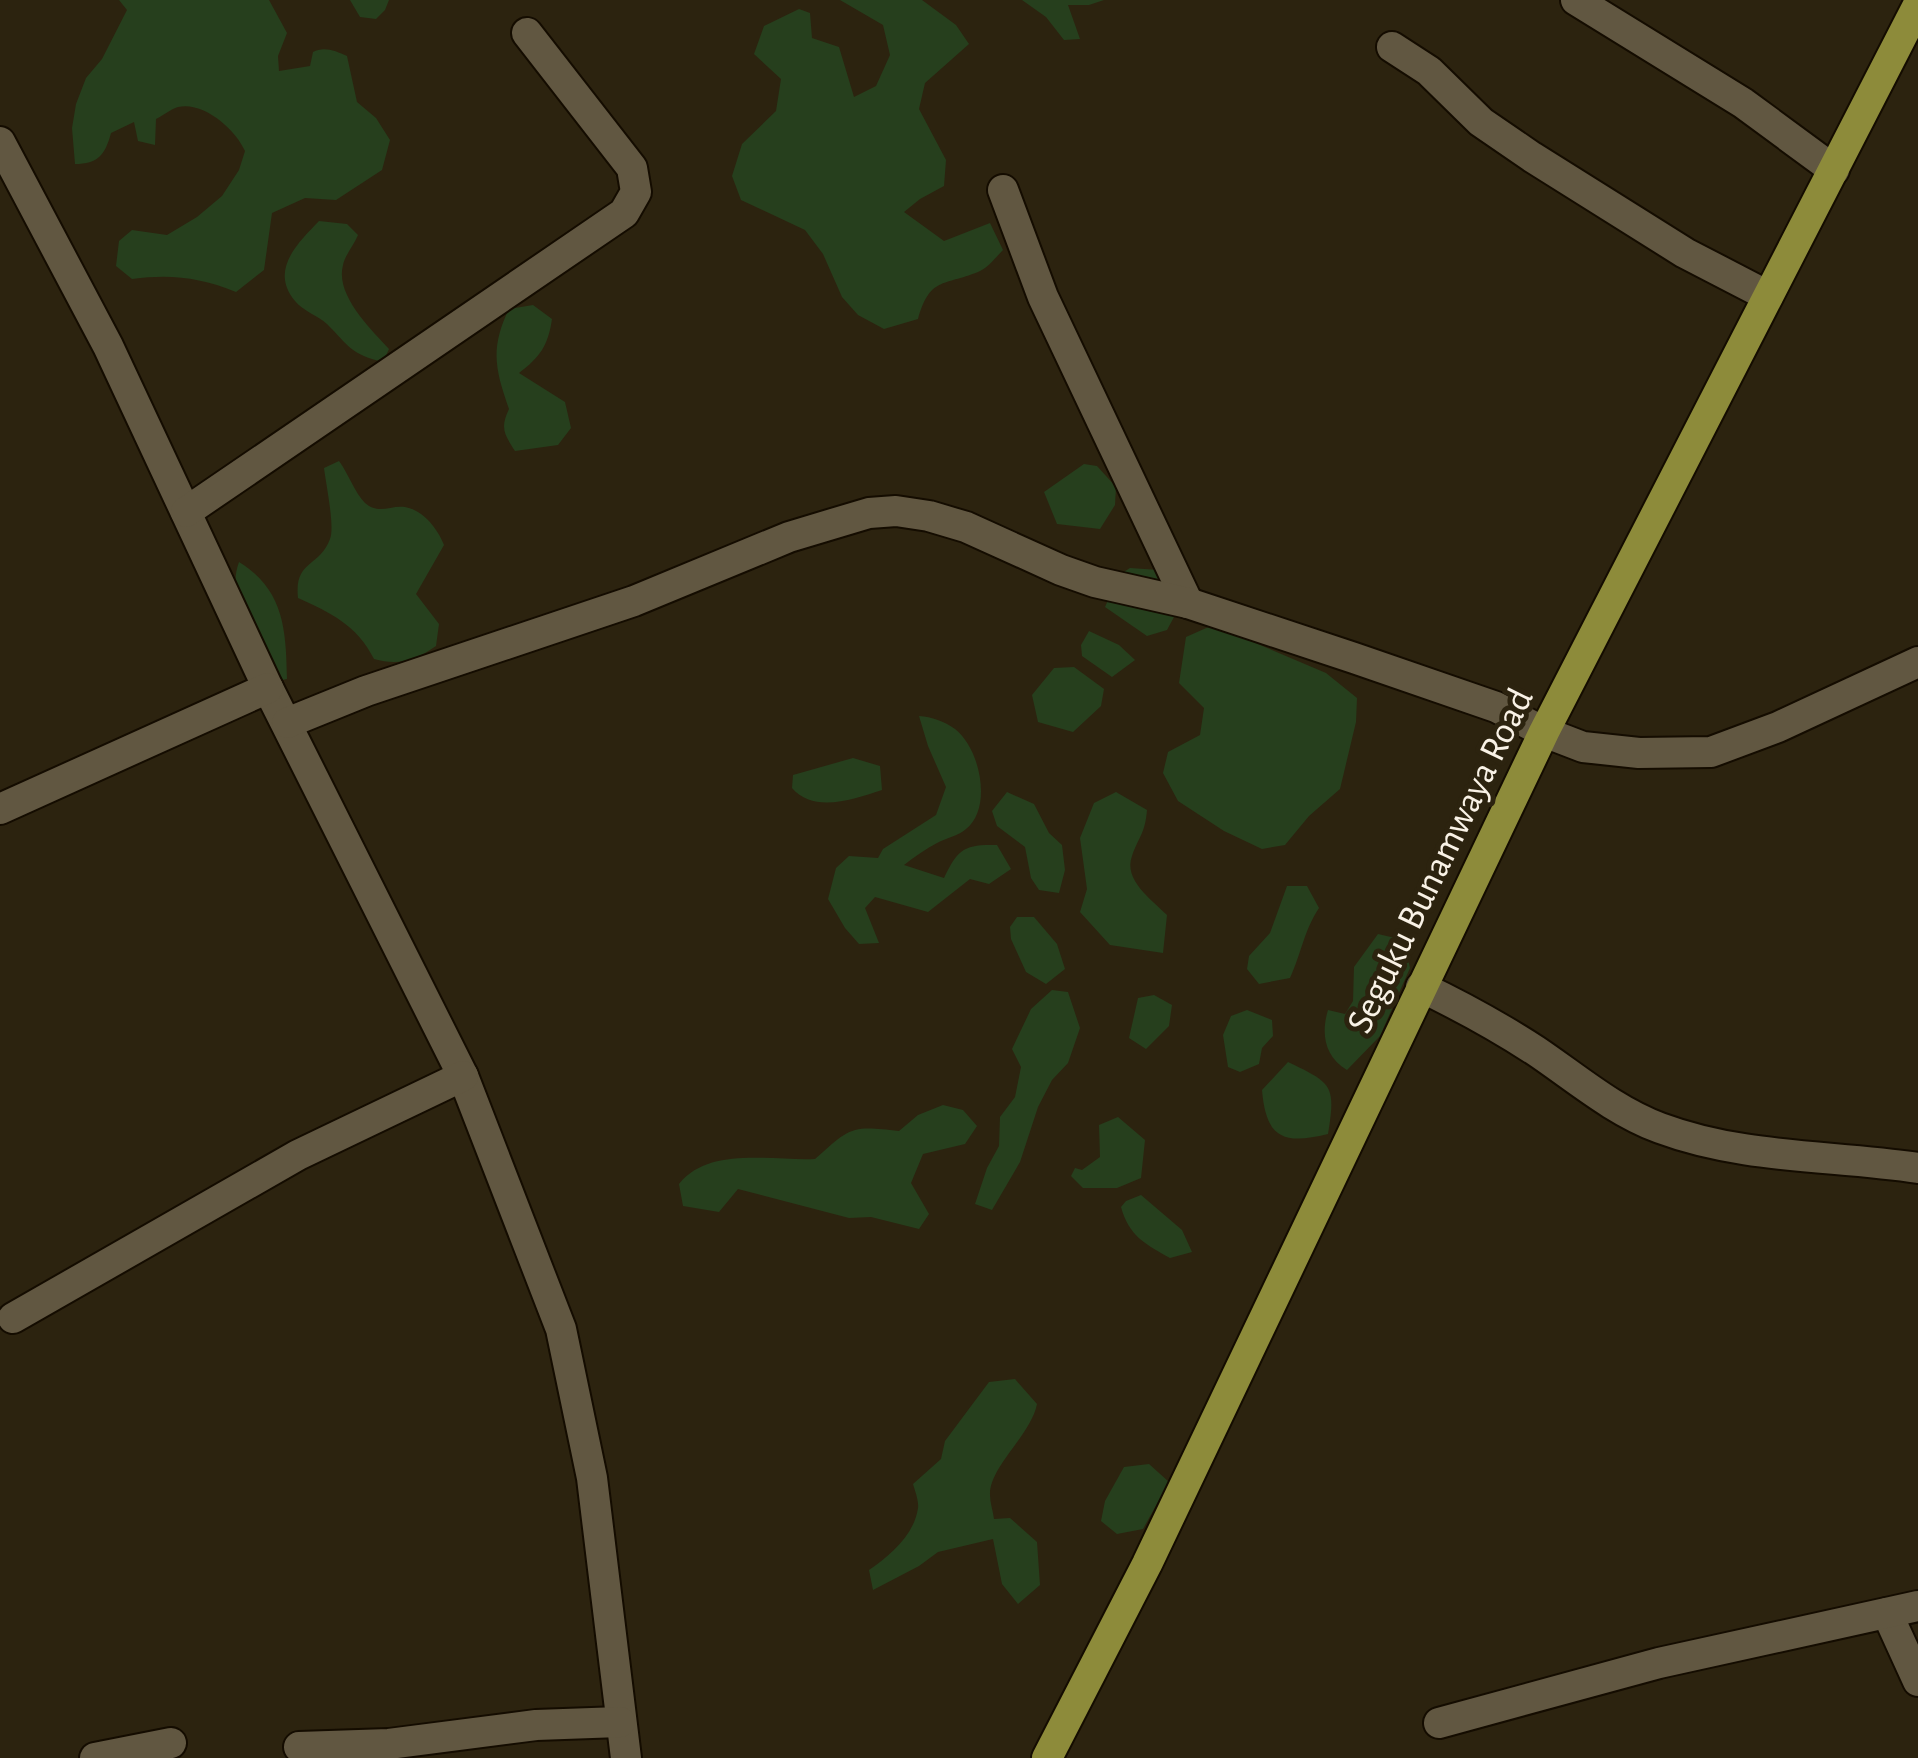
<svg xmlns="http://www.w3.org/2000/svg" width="1918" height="1758" font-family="'Alegreya Sans',sans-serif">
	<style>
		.green { fill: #263f1d }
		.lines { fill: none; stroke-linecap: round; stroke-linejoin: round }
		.minor-casing { stroke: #140c00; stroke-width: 34 }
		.major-casing { stroke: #140c00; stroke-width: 34 }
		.minor { stroke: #615741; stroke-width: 30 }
		.major { stroke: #8d8b3a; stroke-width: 30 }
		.labels { text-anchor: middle; stroke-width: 10; stroke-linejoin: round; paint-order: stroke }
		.street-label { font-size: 38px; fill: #f9f2e6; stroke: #2c230f }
	</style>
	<rect width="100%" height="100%" fill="#2c230f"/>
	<!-- green -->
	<g class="green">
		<path d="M 119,0 L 269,0 L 287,33 L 278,56 L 279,71 L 310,66 L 313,52 C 324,46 336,51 347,56 L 357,102 L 376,118 L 390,140 L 382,170 L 336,200 L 305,198 L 272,213 L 264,270 L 236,292 C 199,277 170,274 132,279 L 116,266 L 119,241 L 132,230 L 167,235 L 197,217 L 222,196 L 239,170 L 245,151 C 236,130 204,101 178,107 C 171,109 162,116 156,119 L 155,145 L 138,141 L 134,122 L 111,133 C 105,155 98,164 75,164 L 72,128 L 76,104 L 86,78 L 102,59 L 127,10 Z"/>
		<path d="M 350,0 L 389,0 L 385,10 L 376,19 L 360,17 Z"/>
		<path d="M 840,0 L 922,0 L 956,25 L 969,44 L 925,83 L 919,109 L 946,160 L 944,186 L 920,199 L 904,212 L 944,241 L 990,223 L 1003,250 C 995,258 988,268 978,272 C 943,286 930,277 918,319 L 884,329 L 858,315 L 842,297 L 823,254 L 805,230 L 741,200 L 732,176 L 742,144 L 776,111 L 781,79 L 754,54 L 764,26 L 799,9 L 810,13 L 812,38 L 839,47 L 854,97 L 876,86 L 890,55 L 883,25 Z"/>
		<path d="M 1022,0 L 1104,0 L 1089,5 L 1068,5 L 1080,39 L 1064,40 L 1046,17 Z"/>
		<path d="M 319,221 L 347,224 L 358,235 C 354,245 345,255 343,265 C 335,295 371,329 389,349 L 383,362 C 350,354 349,346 327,324 C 317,315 303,311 295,301 C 269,270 298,243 319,221 Z"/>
		<path d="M 533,305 L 552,319 C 548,346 540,357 519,373 L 565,402 L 571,428 L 558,445 L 515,451 C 504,434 500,428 509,409 C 495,369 490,348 509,309 Z"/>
		<path d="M 339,461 C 348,473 355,493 365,503 C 379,515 390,505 405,507 C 423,510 438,529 444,545 L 416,594 L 439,624 L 436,646 C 416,660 399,666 374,659 C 357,625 331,613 298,598 C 294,560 319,568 330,539 C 335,527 326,484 324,468 Z"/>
		<path d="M 1084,464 L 1097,466 L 1116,487 L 1115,505 L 1100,529 L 1057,524 L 1044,492 Z"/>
		<path d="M 239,562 C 285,590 286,632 287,679 L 277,681 C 268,667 270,656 263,643 C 249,616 227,594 239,562 Z"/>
		<path d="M 1130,568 L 1159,570 L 1174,617 L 1167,630 L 1147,636 L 1105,607 L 1119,575 Z"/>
		<path d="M 1213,625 L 1326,673 L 1357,698 L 1356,722 L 1340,789 L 1309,816 L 1285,845 L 1262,849 L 1224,831 L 1178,801 L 1163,773 L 1168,752 L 1200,735 L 1204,708 L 1179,683 L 1186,637 Z"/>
		<path d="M 1089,631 L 1119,645 L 1135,660 L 1112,677 L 1082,656 L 1081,645 Z"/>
		<path d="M 1074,667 L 1104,689 L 1101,706 L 1073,732 L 1038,722 L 1032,695 L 1054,668 Z"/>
		<path d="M 919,716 C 932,717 944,721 955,729 C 980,748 993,808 966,829 C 958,836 946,838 937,843 C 926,849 914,857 904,865 L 944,878 C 958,849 964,844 997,845 L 1011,869 L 989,884 L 970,879 L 928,912 L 875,897 L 865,908 L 879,943 L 859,944 L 845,928 L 828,899 L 836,868 L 849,856 L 878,858 L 883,849 L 936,815 L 946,787 L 928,746 Z"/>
		<path d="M 853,758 L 880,766 L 882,790 C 854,799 814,814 792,788 L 793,775 Z"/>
		<path d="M 1007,792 L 1034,804 L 1049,833 L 1062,845 L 1065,870 L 1059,893 L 1039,890 L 1031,878 L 1025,847 L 997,826 L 992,811 Z"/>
		<path d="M 1116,792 L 1147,810 C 1145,834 1139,836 1132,856 C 1123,880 1152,900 1167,915 L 1163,953 L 1110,945 L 1080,912 L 1087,889 L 1080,838 L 1094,803 Z"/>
		<path d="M 1287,886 L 1307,886 L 1319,908 C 1303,933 1302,952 1290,978 L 1259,984 L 1247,969 L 1249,956 L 1270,933 Z"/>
		<path d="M 1017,917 L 1034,917 L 1057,944 L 1065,969 L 1046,984 L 1026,972 L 1011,939 L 1010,927 Z"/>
		<path d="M 1378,934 L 1404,940 L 1410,968 L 1380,1036 L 1347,1070 C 1324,1056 1321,1033 1328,1010 L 1345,1014 L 1353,1001 L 1354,967 Z"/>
		<path d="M 1052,990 L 1068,992 L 1080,1028 L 1068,1063 L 1052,1080 L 1038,1107 L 1020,1162 L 992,1210 L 975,1204 L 987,1168 L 999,1146 L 1000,1117 L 1015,1097 L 1021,1067 L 1012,1049 L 1031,1009 Z"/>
		<path d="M 1154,995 L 1172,1005 L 1169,1026 L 1146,1049 L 1129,1038 L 1138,998 Z"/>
		<path d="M 1247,1010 L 1272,1020 L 1273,1036 L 1262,1048 L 1259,1064 L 1240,1072 L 1228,1067 L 1223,1035 L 1231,1016 Z"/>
		<path d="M 1288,1062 C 1332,1083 1336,1085 1328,1134 C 1283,1145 1266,1138 1262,1090 Z"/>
		<path d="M 943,1105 L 963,1110 L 977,1126 L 965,1144 L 923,1154 L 911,1183 L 929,1214 L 919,1229 L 871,1217 L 849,1218 L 738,1189 L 719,1212 L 683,1206 L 679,1184 C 709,1146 771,1161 815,1159 C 850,1128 850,1125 899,1131 L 918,1115 Z"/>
		<path d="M 1118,1117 L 1145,1140 L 1141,1178 L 1117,1188 L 1083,1188 L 1071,1176 L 1075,1168 L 1082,1170 L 1100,1157 L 1099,1125 Z"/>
		<path d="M 1141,1195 L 1182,1230 L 1192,1252 L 1170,1258 C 1145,1244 1129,1236 1121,1207 L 1126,1201 Z"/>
		<path d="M 1015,1379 L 1037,1404 C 1031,1435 989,1467 990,1495 C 990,1503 993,1511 994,1519 L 1010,1518 L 1037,1542 L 1040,1585 L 1018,1604 L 1002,1584 L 993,1539 L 938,1552 L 919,1566 L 873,1590 L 869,1570 C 889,1556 914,1536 918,1508 C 919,1501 915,1491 913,1484 L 941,1459 L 945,1441 L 989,1382 Z"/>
		<path d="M 1149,1464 L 1169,1482 L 1143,1529 L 1117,1534 L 1101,1521 L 1105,1501 L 1124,1467 Z"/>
	</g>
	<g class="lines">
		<defs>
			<g id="minor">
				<path d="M 1576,0 L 1743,103 L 1834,170"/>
				<path d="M 1392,47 L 1429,71 L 1481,122 L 1532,157 L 1685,253 L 1768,296"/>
				<path d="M 0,142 L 108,346 L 268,688 L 463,1076 L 561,1329 L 592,1478 L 626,1758"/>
				<path d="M 1003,190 L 1043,297 L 1188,603"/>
				<path d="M 186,512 L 624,213 L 636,192 L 632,168 L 527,33"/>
				<path d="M 287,723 L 366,691 L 634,601 L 789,537 L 869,513 L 896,511 L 929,516 L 966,527 L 1061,570 L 1095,582 L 1188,603 L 1354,658 L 1496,707 L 1544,732 L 1583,747 L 1639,753 L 1711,752 L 1778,727 L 1918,662"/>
				<path d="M 0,809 L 268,688"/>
				<path d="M 1421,987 C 1461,1006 1499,1027 1536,1051 C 1576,1078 1614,1111 1660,1128 C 1743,1159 1831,1155 1918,1168"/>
				<path d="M 13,1318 L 298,1155 L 463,1076"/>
				<path d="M 1887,1613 L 1918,1681"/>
				<path d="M 1439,1723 L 1659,1663 L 1918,1606"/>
				<path d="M 299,1747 L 389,1744 L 536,1725 L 620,1722"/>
				<path d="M 95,1758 L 171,1743"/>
			</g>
			<path id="major" d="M 1047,1758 L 1147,1564 L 1544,732 L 1918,5"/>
		</defs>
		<!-- minor casing -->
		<use href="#minor" class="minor-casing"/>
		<!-- major casing -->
		<use href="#major" class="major-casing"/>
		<!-- minor -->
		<use href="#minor" class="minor"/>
		<!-- major -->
		<use href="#major" class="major"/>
	</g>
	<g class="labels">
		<!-- street labels -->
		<g class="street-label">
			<text transform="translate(1439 860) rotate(-64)" y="13">Seguku Bunamwaya Road</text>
		</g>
	</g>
</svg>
